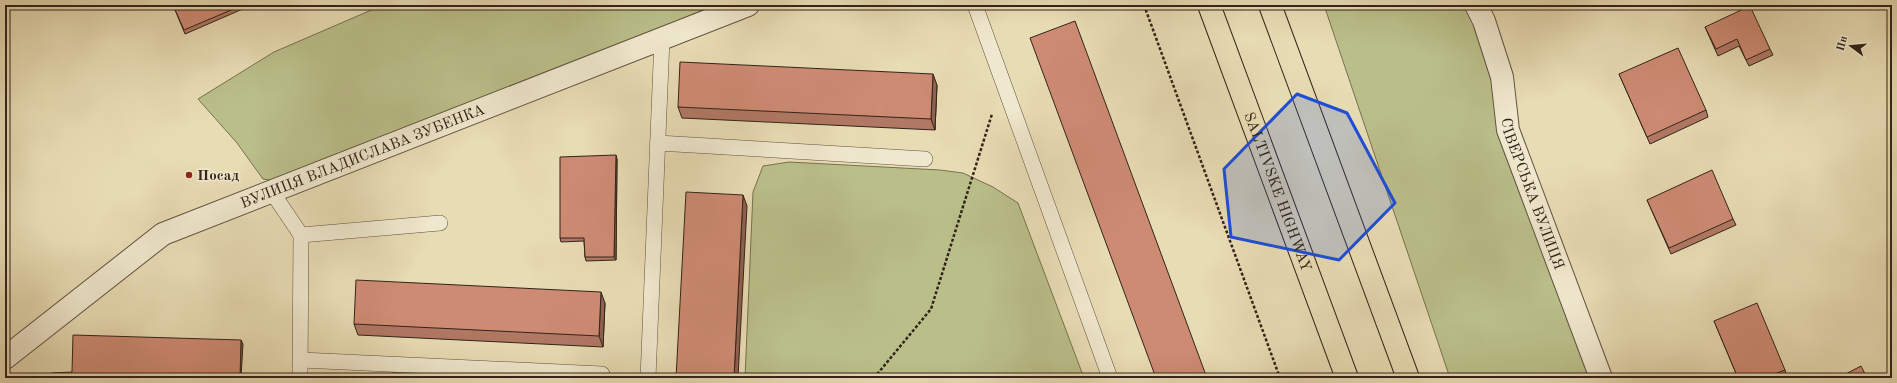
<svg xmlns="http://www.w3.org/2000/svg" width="1897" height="383" font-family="'Old Standard TT',serif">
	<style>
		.green { fill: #babf8a; stroke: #767152 }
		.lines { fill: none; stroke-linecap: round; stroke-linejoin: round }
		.lane-casing { stroke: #605140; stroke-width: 16 }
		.street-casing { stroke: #605140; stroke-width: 24 }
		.primary-casing { stroke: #322319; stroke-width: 24 }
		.path { stroke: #322319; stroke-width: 2.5; stroke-dasharray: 3 2; stroke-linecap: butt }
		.lane { stroke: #f0e8ce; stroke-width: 15 }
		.street { stroke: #f0e8ce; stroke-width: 22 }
		.primary { stroke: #e8dcb4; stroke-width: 22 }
		.wall { fill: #b17864; stroke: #322319 }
		.shaded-wall { fill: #906151; stroke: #322319 }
		.building { fill: #ce8b74; stroke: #322319 }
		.marked { fill: #1d4ed8; fill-opacity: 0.2; stroke: #1d4ed8; stroke-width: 3; stroke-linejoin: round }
		.poi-dot { fill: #8f2418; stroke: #f0e8ce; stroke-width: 1.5 }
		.labels { text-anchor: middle; stroke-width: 3; stroke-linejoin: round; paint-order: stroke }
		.street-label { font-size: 15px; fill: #322319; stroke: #f0e8ce }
		.poi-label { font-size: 15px; font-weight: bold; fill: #322319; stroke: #f0e8ce; text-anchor: start }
	</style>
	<rect width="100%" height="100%" fill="#e8dcb4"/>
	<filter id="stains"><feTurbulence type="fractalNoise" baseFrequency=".005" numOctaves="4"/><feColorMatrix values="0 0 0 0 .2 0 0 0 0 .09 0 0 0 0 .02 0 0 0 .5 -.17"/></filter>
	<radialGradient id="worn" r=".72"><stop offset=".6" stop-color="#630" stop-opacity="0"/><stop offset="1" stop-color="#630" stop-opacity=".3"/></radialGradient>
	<!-- green -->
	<g class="green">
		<path d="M 383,5 L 715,5 L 576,63 L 276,181 L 263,179 L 237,143 L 198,99 L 274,52 Z"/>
		<path d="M 1324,5 L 1476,5 L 1601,378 L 1450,378 Z"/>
		<path d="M 789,162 L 940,170 L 963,173 L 993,187 L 1018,203 L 1084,378 L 745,378 L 753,192 L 763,166 Z"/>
		<path d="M 395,372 L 551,378 L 377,378 Z"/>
	</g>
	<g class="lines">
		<defs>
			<g id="lane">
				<path d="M 975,5 L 1110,378"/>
				<path d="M 658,143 L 925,159"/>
				<path d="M 272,192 L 301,235 L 440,223"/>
				<path d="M 301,360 L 602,374"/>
				<path d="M 300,378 L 301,235"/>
				<path d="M 648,378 L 662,39"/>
			</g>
			<g id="street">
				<path id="s1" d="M 1476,5 L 1484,21 L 1502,77 L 1508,130 L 1601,378"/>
				<path id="s2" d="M 5,358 L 163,234 L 748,5"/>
			</g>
			<g id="primary">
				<path id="s3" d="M 1209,5 L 1347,378"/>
				<path d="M 1270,5 L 1408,378"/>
			</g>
		</defs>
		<!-- lane casing -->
		<use href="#lane" class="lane-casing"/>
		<!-- street casing -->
		<use href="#street" class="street-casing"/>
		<!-- primary casing -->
		<use href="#primary" class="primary-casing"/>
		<!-- path -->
		<g class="path">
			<path d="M 1144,5 L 1280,378"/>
			<path d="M 874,378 L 931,309 L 992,114"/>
		</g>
		<!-- lane -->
		<use href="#lane" class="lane"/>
		<!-- street -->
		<use href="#street" class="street"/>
		<!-- primary -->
		<use href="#primary" class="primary"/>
	</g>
	<!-- wall -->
	<g class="wall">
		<path d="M 173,5 L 252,5 L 185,34 Z"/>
		<path d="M 1705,27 L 1770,49 L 1773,55 L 1749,66 L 1739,46 L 1718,56 Z"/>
		<path d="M 1619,74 L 1706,110 L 1708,117 L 1650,144 Z"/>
		<path d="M 937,85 L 935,130 L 682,118 L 678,107 Z"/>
		<path d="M 617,159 L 616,260 L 586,261 L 585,257 L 584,241 L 561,242 L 560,238 Z"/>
		<path d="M 1647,200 L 1733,219 L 1736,225 L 1671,254 Z"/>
		<path d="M 605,303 L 603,347 L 358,335 L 354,324 Z"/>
		<path d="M 1714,321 L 1785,370 L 1787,376 L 1783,378 L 1738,378 Z"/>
	</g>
	<!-- shaded-wall -->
	<g class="shaded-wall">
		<path d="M 933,74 L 937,85 L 935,130 L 931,119 Z"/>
		<path d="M 616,155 L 617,159 L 616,260 L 614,257 Z"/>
		<path d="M 743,195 L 747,206 L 738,378 L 734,378 Z"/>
		<path d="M 601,292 L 605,303 L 603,347 L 599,336 Z"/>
		<path d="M 241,340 L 243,344 L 241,378 L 240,378 Z"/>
	</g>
	<!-- building -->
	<g class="building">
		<path d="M 173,5 L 243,5 L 184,30 Z"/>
		<path d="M 1750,6 L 1770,49 L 1746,60 L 1737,39 L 1716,49 L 1705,27 Z"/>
		<path d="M 1075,21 L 1207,378 L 1156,378 L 1030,38 Z"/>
		<path d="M 1678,48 L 1706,110 L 1647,137 L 1619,74 Z"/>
		<path d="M 680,62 L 933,74 L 931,119 L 678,107 Z"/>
		<path d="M 616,155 L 614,257 L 585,257 L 584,238 L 560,238 L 560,157 Z"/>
		<path d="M 1712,170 L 1733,219 L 1669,248 L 1647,200 Z"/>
		<path d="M 686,192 L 743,195 L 734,378 L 676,378 Z"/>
		<path d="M 356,280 L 601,292 L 599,336 L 354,324 Z"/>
		<path d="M 1757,303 L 1785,370 L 1764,378 L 1738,378 L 1714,321 Z"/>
		<path d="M 73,335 L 241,340 L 240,378 L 51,378 L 52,373 L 72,372 Z"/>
		<path d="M 1861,366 L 1867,378 L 1838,378 Z"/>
	</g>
	<!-- marked area -->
	<path class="marked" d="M 1297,94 L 1347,113 L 1395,203 L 1339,260 L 1231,237 L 1224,169 Z"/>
	<!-- markers -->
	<circle class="poi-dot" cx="189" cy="175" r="4"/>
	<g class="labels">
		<!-- street labels -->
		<g class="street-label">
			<text dy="5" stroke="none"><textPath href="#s2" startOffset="415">ВУЛИЦЯ ВЛАДИСЛАВА ЗУБЕНКА</textPath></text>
			<text dy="5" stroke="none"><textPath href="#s3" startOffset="199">SALTIVSKE HIGHWAY</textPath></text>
			<text dy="5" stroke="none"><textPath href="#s1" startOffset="198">СІВЕРСЬКА ВУЛИЦЯ</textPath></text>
		</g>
		<!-- poi labels -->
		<g class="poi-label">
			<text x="197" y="180">Посад</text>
		</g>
	</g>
	<!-- margin -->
	<rect width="1897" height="383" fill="none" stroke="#e8dcb4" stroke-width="20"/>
	<rect x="6" y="6" width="1885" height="371" fill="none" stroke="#322319" stroke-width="2"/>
	<rect x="10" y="10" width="1877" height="363" fill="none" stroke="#322319"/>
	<!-- north arrow -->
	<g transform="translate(1851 46) rotate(286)" stroke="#f0e8ce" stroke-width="3" paint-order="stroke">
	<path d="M0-3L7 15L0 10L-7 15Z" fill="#322319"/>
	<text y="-6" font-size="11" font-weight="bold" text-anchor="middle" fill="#322319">Пн</text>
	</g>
	<rect width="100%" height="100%" filter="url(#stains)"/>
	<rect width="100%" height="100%" fill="url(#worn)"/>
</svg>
